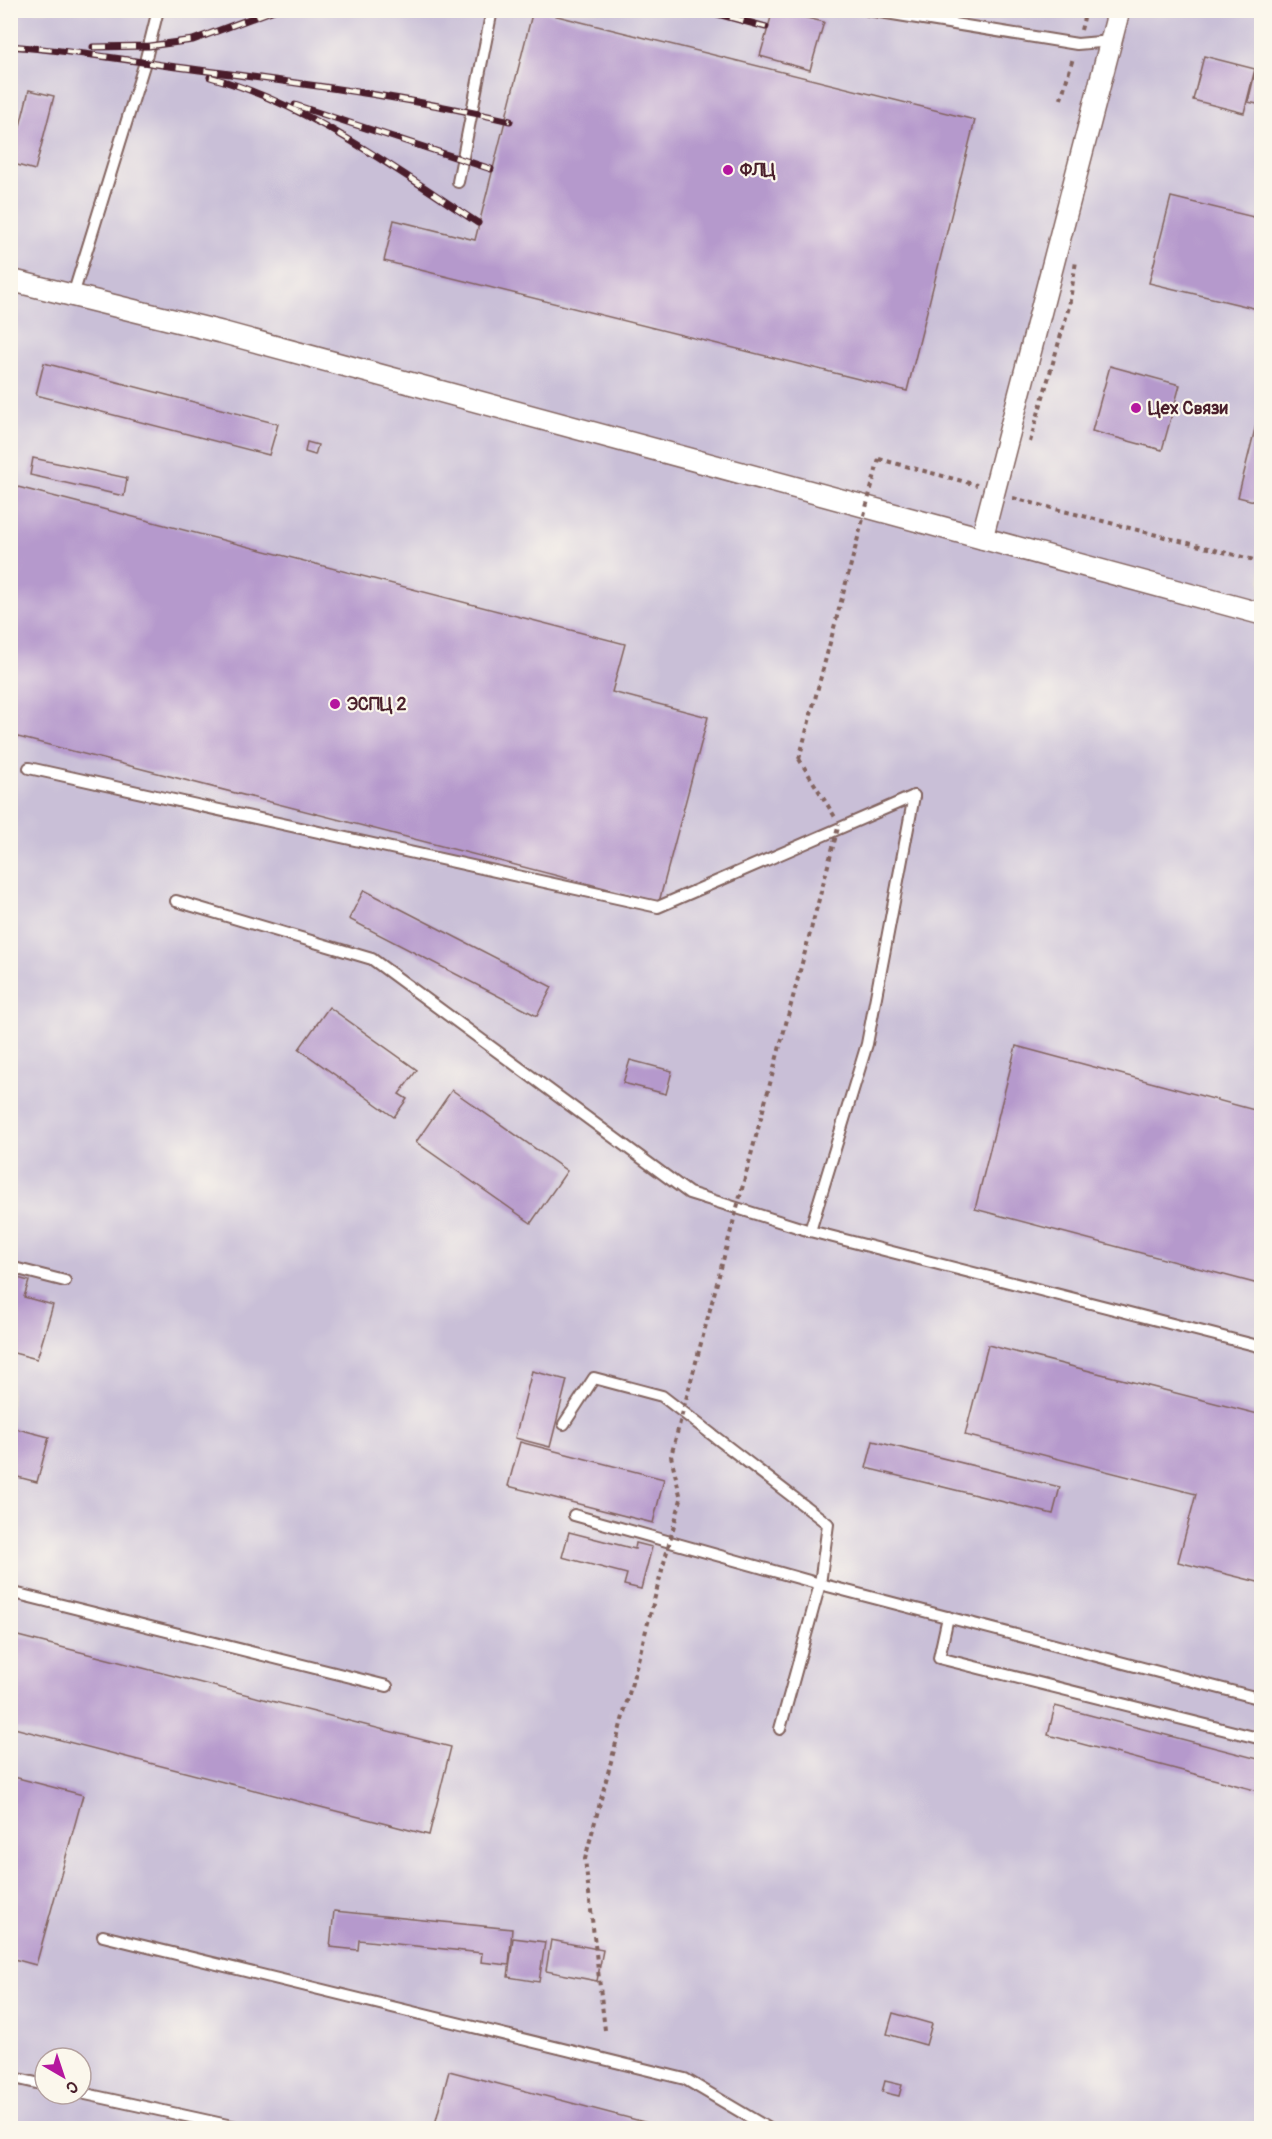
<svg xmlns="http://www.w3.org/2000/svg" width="1272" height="2139" font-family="Pangolin,sans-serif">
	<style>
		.industrial { fill: #c9bfd7; fill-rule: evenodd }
		.building { fill: #b599cc }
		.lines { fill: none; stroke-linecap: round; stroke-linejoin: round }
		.service-casing { stroke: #82635e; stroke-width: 14 }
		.minor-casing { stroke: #82635e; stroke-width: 24 }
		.path { stroke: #82635e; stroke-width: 4; stroke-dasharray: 4.5 4.5; stroke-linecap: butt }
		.service { stroke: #fff; stroke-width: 10 }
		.minor { stroke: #fff; stroke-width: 21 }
		.rail-casing { stroke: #4a1f2b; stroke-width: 7 }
		.rail { stroke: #fbf7ec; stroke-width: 4.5; stroke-dasharray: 14; stroke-linecap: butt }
		.path-bridge { stroke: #82635e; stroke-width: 4; stroke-dasharray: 4.5 4.5; stroke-linecap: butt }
		.poi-dot { fill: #b5179e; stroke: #fbf7ec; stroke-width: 2 }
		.labels { text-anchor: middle; stroke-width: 4.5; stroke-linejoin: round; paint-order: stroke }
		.poi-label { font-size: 18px; font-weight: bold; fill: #4a1f2b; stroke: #fbf7ec; text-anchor: start }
	</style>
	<rect width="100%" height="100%" fill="#fbf7ec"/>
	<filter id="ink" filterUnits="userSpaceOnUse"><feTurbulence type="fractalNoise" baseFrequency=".0167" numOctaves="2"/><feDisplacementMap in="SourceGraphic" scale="12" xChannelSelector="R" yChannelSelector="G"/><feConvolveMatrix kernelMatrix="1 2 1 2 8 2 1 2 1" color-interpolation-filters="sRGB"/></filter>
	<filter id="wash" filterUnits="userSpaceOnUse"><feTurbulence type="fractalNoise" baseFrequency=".008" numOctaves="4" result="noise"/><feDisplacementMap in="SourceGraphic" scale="24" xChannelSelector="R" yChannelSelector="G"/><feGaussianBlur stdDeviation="1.35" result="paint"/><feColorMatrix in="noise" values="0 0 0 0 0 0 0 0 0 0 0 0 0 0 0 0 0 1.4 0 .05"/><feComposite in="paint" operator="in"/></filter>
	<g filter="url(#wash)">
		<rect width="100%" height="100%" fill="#e9e1be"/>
		<!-- industrial -->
		<path class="industrial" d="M 11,11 L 1261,11 L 1261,2128 L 11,2128 ZM 45,2058 L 81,2058 L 81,2094 L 45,2094 Z"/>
		<g id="blocks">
			<!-- building -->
			<g class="building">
				<path d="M 533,10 L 975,120 L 907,391 L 384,261 L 394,220 L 475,240 Z"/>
				<path d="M 773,10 L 824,22 L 810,70 L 760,56 Z"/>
				<path d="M 1204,56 L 1255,69 L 1244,113 L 1193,100 Z"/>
				<path d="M 1257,64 L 1262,65 L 1262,105 L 1248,102 Z"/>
				<path d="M 29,90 L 54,96 L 35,170 L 10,163 L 10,128 L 19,130 Z"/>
				<path d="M 1171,197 L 1262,219 L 1262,310 L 1149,283 Z"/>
				<path d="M 44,363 L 278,424 L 269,455 L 36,395 Z"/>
				<path d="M 1110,366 L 1180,385 L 1162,450 L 1092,431 Z"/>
				<path d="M 1257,421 L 1262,422 L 1262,503 L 1238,497 Z"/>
				<path d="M 307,442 L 318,445 L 315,455 L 305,452 Z"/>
				<path d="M 33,458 L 127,478 L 124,496 L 30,475 Z"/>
				<path d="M 10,485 L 625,644 L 612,692 L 708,717 L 659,902 L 10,735 Z"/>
				<path d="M 364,890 L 552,987 L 537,1016 L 349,919 Z"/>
				<path d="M 329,1007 L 417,1070 L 399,1094 L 407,1099 L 394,1117 L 299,1049 Z"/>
				<path d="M 1016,1046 L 1262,1112 L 1262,1285 L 975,1209 Z"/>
				<path d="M 630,1060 L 672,1071 L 666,1094 L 623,1083 Z"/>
				<path d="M 452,1090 L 567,1171 L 531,1223 L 416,1142 Z"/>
				<path d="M 10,1276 L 29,1281 L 24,1297 L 53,1305 L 37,1359 L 10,1352 Z"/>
				<path d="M 988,1345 L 1262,1415 L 1262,1583 L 1178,1562 L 1196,1494 L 965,1435 Z"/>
				<path d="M 532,1371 L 567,1380 L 550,1447 L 515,1438 Z"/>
				<path d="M 10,1427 L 49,1437 L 37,1482 L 10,1475 Z"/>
				<path d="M 873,1441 L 1060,1487 L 1053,1514 L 866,1468 Z"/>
				<path d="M 520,1442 L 664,1479 L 653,1523 L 508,1486 Z"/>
				<path d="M 569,1532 L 635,1549 L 636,1543 L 652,1547 L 641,1589 L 624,1585 L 627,1574 L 562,1557 Z"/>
				<path d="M 10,1634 L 451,1747 L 429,1835 L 10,1727 Z"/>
				<path d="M 1055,1706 L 1262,1760 L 1262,1792 L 1048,1735 Z"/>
				<path d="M 10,1776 L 83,1795 L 36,1965 L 10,1958 Z"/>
				<path d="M 334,1911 L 512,1929 L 509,1965 L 481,1962 L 482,1953 L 359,1940 L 358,1950 L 330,1947 Z"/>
				<path d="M 513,1938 L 545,1942 L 539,1982 L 508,1977 Z"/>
				<path d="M 551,1940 L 603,1950 L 597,1981 L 546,1971 Z"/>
				<path d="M 893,2013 L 932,2024 L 926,2045 L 887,2034 Z"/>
				<path d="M 449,2071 L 652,2124 L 651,2128 L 434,2128 Z"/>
				<path d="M 885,2081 L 902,2085 L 899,2096 L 882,2092 Z"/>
			</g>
		</g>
	</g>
	<g filter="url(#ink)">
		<use href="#blocks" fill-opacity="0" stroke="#82635e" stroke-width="1.5"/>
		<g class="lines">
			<defs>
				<g id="service">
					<path d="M 868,10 L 1077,44 L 1112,41"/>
					<path d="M 458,182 L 492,10"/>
					<path d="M 73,295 L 145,62 L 158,10"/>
					<path d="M 29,768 L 658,907 L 914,796"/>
					<path d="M 914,796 L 867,1044 L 810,1231 L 1262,1347"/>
					<path d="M 176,901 L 372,959 L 689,1193 L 810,1231"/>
					<path d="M 10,1267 L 65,1281"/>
					<path d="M 564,1424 L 594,1378 L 662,1396 L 828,1524 L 820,1584 L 780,1729"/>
					<path d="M 574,1515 L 820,1584 L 1262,1699"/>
					<path d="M 10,1592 L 387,1686"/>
					<path d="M 948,1617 L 939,1658 L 1262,1739"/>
					<path d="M 103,1936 L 685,2079 L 768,2128"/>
					<path d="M 10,2077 L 45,2085"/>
					<path d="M 81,2093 L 241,2128"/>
				</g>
				<g id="minor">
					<path d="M 10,280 L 221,332 L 1262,614"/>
					<path d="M 982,538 L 1119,10"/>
				</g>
			</defs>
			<!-- service casing -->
			<use href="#service" class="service-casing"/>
			<!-- minor casing -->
			<use href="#minor" class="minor-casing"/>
			<!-- path -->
			<g class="path">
				<path d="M 1081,30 L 1086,10"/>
				<path d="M 1061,99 L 1073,58"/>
				<path d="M 1030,442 L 1069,307 L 1076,261"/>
				<path d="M 879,459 L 977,485"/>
				<path d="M 1013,498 L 1262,562"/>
				<path d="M 799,759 L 835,817"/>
			</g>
			<!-- service -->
			<use href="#service" class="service"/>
			<!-- minor -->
			<use href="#minor" class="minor"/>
			<defs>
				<g id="rail">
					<path d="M 703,10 L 766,27"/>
					<path d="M 10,46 C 64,50 116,58 169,66 C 283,81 398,95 510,121"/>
					<path d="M 93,47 L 149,46 L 193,40 L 274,10"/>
					<path d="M 210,77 C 307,104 394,168 478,223"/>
					<path d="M 295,105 L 491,169"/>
				</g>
			</defs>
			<!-- rail casing -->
			<use href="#rail" class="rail-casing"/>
			<!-- rail -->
			<use href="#rail" class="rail"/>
			<!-- path-bridge -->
			<g class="path-bridge">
				<path d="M 799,759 L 879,459"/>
				<path d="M 605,2030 L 585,1859 L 681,1499 L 671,1456 L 839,824"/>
			</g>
		</g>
	</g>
	<!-- markers -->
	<g class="poi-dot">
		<circle cx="728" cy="170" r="6"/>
		<circle cx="1136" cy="408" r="6"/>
		<circle cx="335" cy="704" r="6"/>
	</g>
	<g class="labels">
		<!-- poi labels -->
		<g class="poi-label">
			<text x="740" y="176">ФЛЦ</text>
			<text x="1148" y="414">Цех Связи</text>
			<text x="347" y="710">ЭСПЦ 2</text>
		</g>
	</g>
	<!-- margin -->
	<rect width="1272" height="2139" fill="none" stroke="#fbf7ec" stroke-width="36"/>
	<!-- north arrow -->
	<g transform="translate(63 2076) rotate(141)"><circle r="28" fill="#fbf7ec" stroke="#b4a19f" stroke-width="1.5"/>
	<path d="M0-4.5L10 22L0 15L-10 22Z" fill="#b5179e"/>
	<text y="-9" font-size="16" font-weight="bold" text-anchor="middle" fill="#4a1f2b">С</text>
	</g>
</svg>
